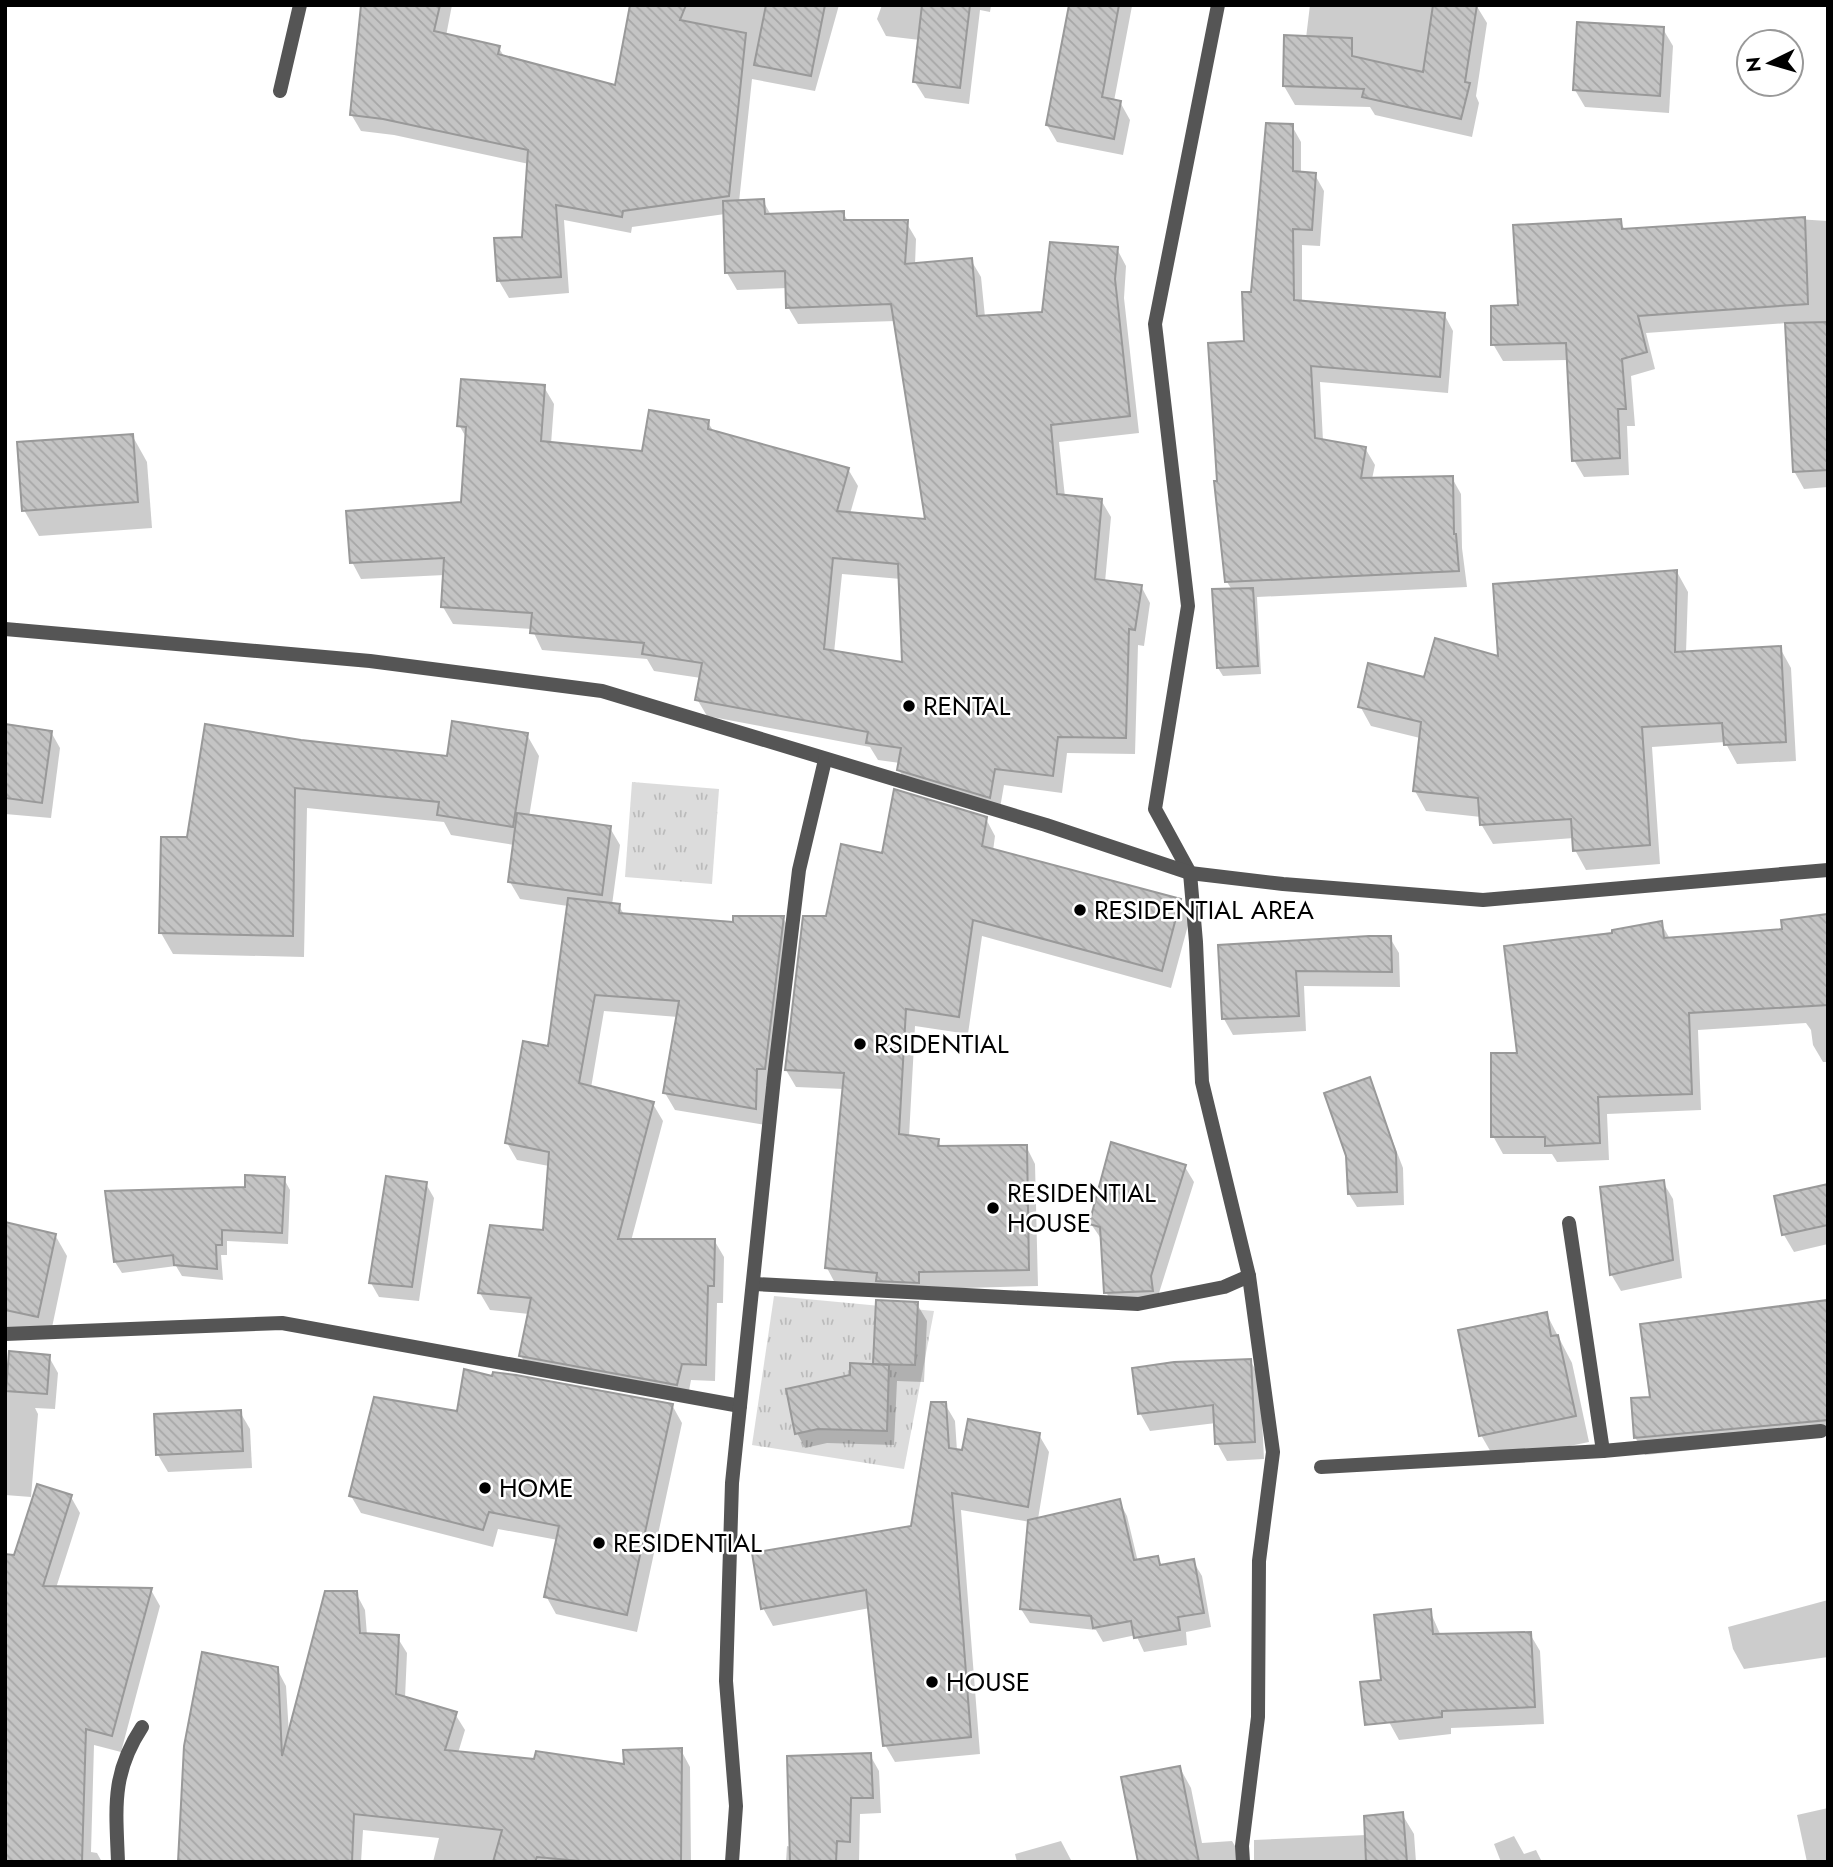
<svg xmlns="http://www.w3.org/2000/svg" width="1833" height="1867" font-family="Jost,sans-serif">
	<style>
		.grass { fill: url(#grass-tufts) }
		.shadow { fill: #0003; fill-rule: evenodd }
		.building { fill: url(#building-back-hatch); stroke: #999; stroke-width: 2; fill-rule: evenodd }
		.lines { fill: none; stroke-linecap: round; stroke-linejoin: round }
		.minor { stroke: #555; stroke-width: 14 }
		.poi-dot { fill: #000; stroke: #fff; stroke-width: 2.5 }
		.labels { text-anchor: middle; stroke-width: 5; stroke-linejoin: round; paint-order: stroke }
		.poi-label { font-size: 26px; fill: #000; stroke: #fff; text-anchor: start }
	</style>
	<defs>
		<pattern id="grass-tufts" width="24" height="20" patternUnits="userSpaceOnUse" patternTransform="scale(1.75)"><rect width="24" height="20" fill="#dcdcdc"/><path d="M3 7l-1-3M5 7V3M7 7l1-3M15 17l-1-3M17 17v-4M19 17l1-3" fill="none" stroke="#bbb"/></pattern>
		<pattern id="building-back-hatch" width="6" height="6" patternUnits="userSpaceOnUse" patternTransform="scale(1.75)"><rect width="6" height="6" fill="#c4c4c4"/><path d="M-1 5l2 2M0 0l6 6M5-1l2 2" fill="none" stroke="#a7a7a7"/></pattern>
	</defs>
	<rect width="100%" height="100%" fill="#fff"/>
	<!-- grass -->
	<g class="grass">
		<path d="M 632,782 L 719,789 L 712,884 L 625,877 Z"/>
		<path d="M 774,1296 L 934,1311 L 904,1469 L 752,1445 Z"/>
	</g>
	<!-- shadow -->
	<g class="shadow">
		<path d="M 372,5 L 452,5 L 446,36 L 499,48 L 505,58 L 616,87 L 632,5 L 839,5 L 815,91 L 752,79 L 739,202 L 763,201 L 771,215 L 843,213 L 848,221 L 906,222 L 916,239 L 915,265 L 971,260 L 981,277 L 985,317 L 1043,314 L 1117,249 L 1126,266 L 1124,298 L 1139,433 L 1059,442 L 1065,497 L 1101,500 L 1111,517 L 1105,582 L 1141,586 L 1150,603 L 1144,646 L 1138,645 L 1135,754 L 1067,753 L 1062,793 L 1004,785 L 999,814 L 909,787 L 899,770 L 900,763 L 878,760 L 870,747 L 707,716 L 697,699 L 701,678 L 654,671 L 647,659 L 542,650 L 532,629 L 453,624 L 443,607 L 445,575 L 361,579 L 352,562 L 463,504 L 467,439 L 459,425 L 544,387 L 554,404 L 551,444 L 643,453 L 707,421 L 714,432 L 848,469 L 858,486 L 850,514 L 927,521 L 896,321 L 798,324 L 788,307 L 787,288 L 737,290 L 727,273 L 725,214 L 632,227 L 631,233 L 564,220 L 569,293 L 509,298 L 499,281 L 524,238 L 529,164 L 394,135 L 361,131 L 351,114 ZM 842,574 L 901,579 L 904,664 L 834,653 Z"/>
		<path d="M 882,5 L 991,5 L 990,12 L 980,10 L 969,104 L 925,98 L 915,82 L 920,40 L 886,36 L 877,19 Z"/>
		<path d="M 1071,5 L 1132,6 L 1114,101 L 1120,102 L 1130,120 L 1123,155 L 1057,142 L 1047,125 Z"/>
		<path d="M 1310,5 L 1476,5 L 1487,23 L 1476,96 L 1479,103 L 1472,137 L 1375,115 L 1370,107 L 1295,105 L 1284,86 L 1306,38 Z"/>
		<path d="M 1663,29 L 1673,46 L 1669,113 L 1585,107 L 1575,90 Z"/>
		<path d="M 1292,126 L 1301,142 L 1301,173 L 1315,175 L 1324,191 L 1320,246 L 1302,245 L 1302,302 L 1444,314 L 1453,331 L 1448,393 L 1320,382 L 1323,441 L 1365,448 L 1375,465 L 1372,479 L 1452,478 L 1461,494 L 1462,548 L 1467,587 L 1257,597 L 1261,674 L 1223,676 L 1218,668 L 1232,590 L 1227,582 L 1219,482 L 1252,294 Z"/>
		<path d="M 1796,219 L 1828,221 L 1828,487 L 1804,489 L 1794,471 L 1787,323 L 1646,333 L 1655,369 L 1631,376 L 1635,426 L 1627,426 L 1629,475 L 1584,477 L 1574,460 L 1568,360 L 1503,361 L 1493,344 L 1520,307 L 1620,221 L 1625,230 Z"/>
		<path d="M 132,435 L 147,462 L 152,528 L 39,536 L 24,510 Z"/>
		<path d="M 1677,572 L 1688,592 L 1686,653 L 1780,648 L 1791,668 L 1796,761 L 1737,764 L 1725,742 L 1652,747 L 1660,864 L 1586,870 L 1575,850 L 1574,838 L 1493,844 L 1481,824 L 1481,817 L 1426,811 L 1415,791 L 1420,738 L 1371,726 L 1360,706 L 1425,679 L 1500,658 Z"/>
		<path d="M 5,726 L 51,732 L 60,748 L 51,818 L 5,814 Z"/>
		<path d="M 527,735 L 539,756 L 529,817 L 610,828 L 620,845 L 612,905 L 619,906 L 625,916 L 735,924 L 783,918 L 793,935 L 774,1085 L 766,1085 L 765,1125 L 675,1110 L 665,1093 L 678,1017 L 604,1011 L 591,1088 L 653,1104 L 663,1121 L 631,1241 L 714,1240 L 724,1257 L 723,1303 L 717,1303 L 715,1381 L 691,1380 L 687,1401 L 531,1373 L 521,1356 L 529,1314 L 490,1310 L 480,1293 L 545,1232 L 549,1166 L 517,1160 L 507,1143 L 550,1048 L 568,906 L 520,899 L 510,882 L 514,845 L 451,835 L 444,822 L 307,808 L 304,957 L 173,954 L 161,933 L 188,839 L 301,742 L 448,758 Z"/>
		<path d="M 986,819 L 995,836 L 993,851 L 1180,901 L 1190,918 L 1171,988 L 982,936 L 968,1034 L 915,1026 L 909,1137 L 938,1141 L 942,1148 L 1026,1146 L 1035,1164 L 1038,1286 L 928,1289 L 836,1285 L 827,1268 L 844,1089 L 796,1087 L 786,1070 L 827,918 L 884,855 Z"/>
		<path d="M 1828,916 L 1828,1069 L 1826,1062 L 1823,1062 L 1813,1045 L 1811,1030 L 1806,1023 L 1698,1030 L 1701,1110 L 1607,1114 L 1609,1160 L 1557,1162 L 1552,1154 L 1503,1154 L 1493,1136 L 1519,1055 L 1614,934 L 1661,923 L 1670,939 L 1784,931 Z"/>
		<path d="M 1390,938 L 1399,953 L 1400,987 L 1304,986 L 1306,1031 L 1233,1035 L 1224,1019 L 1219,946 Z"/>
		<path d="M 1369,1079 L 1403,1168 L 1404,1205 L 1357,1207 L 1349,1194 Z"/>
		<path d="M 1185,1167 L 1194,1182 L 1159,1293 L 1115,1308 L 1106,1292 L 1102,1240 L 1091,1224 Z"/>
		<path d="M 284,1179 L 290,1190 L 288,1244 L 227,1241 L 227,1255 L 221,1255 L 223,1280 L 182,1276 L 176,1266 L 122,1273 L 115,1262 L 246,1189 Z"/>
		<path d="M 1663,1182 L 1673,1199 L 1682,1278 L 1621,1291 L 1611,1274 Z"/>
		<path d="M 426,1184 L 434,1198 L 419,1301 L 379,1297 L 371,1283 Z"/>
		<path d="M 1828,1185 L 1828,1244 L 1794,1252 L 1784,1235 L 1776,1197 Z"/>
		<path d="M 5,1224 L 55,1235 L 67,1256 L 50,1337 L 5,1328 Z"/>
		<path d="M 1828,1302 L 1828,1436 L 1645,1455 L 1635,1437 L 1652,1399 Z"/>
		<path d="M 917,1304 L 927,1321 L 924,1382 L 897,1381 L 894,1445 L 827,1443 L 805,1448 L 797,1433 L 851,1377 L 876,1366 L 875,1363 Z"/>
		<path d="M 1546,1313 L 1572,1363 L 1589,1442 L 1496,1461 L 1481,1435 Z"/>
		<path d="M 11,1353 L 49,1357 L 58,1373 L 55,1409 L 35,1408 L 38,1414 L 31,1497 L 5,1495 L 5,1391 Z"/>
		<path d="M 1250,1360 L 1260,1378 L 1264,1459 L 1227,1461 L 1217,1443 L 1216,1423 L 1150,1431 L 1140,1413 Z"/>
		<path d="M 493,1378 L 672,1405 L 682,1423 L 637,1632 L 556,1614 L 546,1596 L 558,1540 L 498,1529 L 493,1547 L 361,1513 L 351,1496 L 458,1413 Z"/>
		<path d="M 945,1404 L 955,1421 L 957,1451 L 1039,1435 L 1049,1452 L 1038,1519 L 1119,1501 L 1127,1516 L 1138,1562 L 1157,1558 L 1162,1566 L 1193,1561 L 1202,1576 L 1211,1627 L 1186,1632 L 1187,1645 L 1144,1652 L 1136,1635 L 1103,1642 L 1096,1630 L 1030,1623 L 1021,1609 L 1030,1522 L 961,1510 L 980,1754 L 895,1762 L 885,1745 L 870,1608 L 773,1626 L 763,1608 L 912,1527 Z"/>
		<path d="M 240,1412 L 250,1429 L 252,1468 L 168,1472 L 158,1455 Z"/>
		<path d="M 71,1497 L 80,1513 L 56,1588 L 151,1590 L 160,1606 L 121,1752 L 94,1745 L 91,1852 L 97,1853 L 102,1862 L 5,1862 L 15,1557 Z"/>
		<path d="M 356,1593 L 365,1610 L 367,1635 L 397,1637 L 407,1653 L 405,1698 L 455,1714 L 465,1730 L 458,1753 L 626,1766 L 681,1750 L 690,1767 L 691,1862 L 433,1862 L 439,1838 L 363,1830 L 361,1862 L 180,1862 L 277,1669 L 286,1686 L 289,1734 Z"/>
		<path d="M 1828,1600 L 1828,1657 L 1744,1669 L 1733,1649 L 1728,1627 Z"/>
		<path d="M 1430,1611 L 1441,1636 L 1530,1634 L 1540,1651 L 1544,1724 L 1451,1728 L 1451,1734 L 1399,1740 L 1389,1722 L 1383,1682 Z"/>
		<path d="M 870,1755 L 879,1771 L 881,1813 L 860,1814 L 859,1862 L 786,1862 L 787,1846 L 791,1847 Z"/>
		<path d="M 1180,1768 L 1191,1788 L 1202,1843 L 1232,1841 L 1244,1861 L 1139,1862 Z"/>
		<path d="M 1828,1808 L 1828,1862 L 1807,1862 L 1797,1815 Z"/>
		<path d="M 1402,1814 L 1414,1834 L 1416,1862 L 1254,1862 L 1254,1840 L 1366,1835 Z"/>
		<path d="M 1514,1836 L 1524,1854 L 1536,1850 L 1542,1862 L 1501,1862 L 1494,1844 Z"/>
		<path d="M 1061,1841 L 1072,1862 L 1017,1862 L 1015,1854 Z"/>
	</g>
	<!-- building -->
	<g class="building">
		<path d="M 361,5 L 440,5 L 434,31 L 500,46 L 498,54 L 615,85 L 630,5 L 686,5 L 680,20 L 746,33 L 729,196 L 623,211 L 622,217 L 556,205 L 561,277 L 497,281 L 494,238 L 522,237 L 528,150 L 383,119 L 350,115 Z"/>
		<path d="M 766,5 L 825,5 L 811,76 L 754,65 Z"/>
		<path d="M 922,5 L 970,5 L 960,88 L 913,82 Z"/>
		<path d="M 1069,5 L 1119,5 L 1102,97 L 1121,101 L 1114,139 L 1046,125 Z"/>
		<path d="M 1433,5 L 1477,5 L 1465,82 L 1470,83 L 1461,119 L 1362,97 L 1364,89 L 1283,86 L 1284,35 L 1352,38 L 1352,56 L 1423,72 Z"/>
		<path d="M 1577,22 L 1664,27 L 1660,96 L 1573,90 Z"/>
		<path d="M 1266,123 L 1293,124 L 1293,171 L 1316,173 L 1312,230 L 1293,229 L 1294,300 L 1445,313 L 1440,377 L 1311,366 L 1315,438 L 1366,447 L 1361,478 L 1453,476 L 1454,534 L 1456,534 L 1459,571 L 1225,582 L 1214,481 L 1217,481 L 1208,343 L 1244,341 L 1242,292 L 1251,292 Z"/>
		<path d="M 764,199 L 765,214 L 844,211 L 844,220 L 908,220 L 905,264 L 972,258 L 977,316 L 1042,312 L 1050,242 L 1118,247 L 1115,279 L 1130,416 L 1051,425 L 1057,494 L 1102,499 L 1095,579 L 1142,585 L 1135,630 L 1129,629 L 1126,738 L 1058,737 L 1053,776 L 995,769 L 990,798 L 897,770 L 901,748 L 866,743 L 868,732 L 695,700 L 702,663 L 642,654 L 644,643 L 530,633 L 532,613 L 441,607 L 444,558 L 350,563 L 346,511 L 461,502 L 466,427 L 457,426 L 461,379 L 545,385 L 541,441 L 642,451 L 649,410 L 709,420 L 708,429 L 849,468 L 837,511 L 925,519 L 891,304 L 786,308 L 785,271 L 725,273 L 723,201 ZM 833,558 L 898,564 L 902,662 L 824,649 Z"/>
		<path d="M 1805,217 L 1808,304 L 1638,316 L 1647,352 L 1622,359 L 1626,409 L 1618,409 L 1620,458 L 1572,461 L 1566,343 L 1491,345 L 1491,306 L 1518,305 L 1513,225 L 1621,219 L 1622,229 Z"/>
		<path d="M 1828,322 L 1828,470 L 1793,472 L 1785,323 Z"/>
		<path d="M 133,434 L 138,502 L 22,511 L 17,442 Z"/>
		<path d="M 1677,570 L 1675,652 L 1781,646 L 1786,742 L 1724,745 L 1722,723 L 1642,727 L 1650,845 L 1573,851 L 1571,819 L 1480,825 L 1478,798 L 1413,791 L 1421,722 L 1358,707 L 1368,663 L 1424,677 L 1435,638 L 1498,656 L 1493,584 Z"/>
		<path d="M 1253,588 L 1258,666 L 1217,668 L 1212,589 Z"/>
		<path d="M 452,721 L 528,733 L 513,827 L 437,815 L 439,802 L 295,788 L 293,936 L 159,933 L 161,837 L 187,837 L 205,724 L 301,740 L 447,756 Z"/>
		<path d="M 5,724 L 52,731 L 42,803 L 5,798 Z"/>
		<path d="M 894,789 L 987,817 L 982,846 L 1181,899 L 1162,971 L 973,920 L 959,1017 L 906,1009 L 899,1134 L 939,1139 L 938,1146 L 1027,1145 L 1029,1270 L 919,1272 L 919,1283 L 876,1281 L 877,1273 L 825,1268 L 844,1073 L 785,1070 L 803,916 L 826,916 L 841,844 L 882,853 Z"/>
		<path d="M 517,813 L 611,826 L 602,895 L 508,882 Z"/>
		<path d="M 568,898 L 620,904 L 619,913 L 733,922 L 733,916 L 784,916 L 765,1069 L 757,1069 L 756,1109 L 663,1093 L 679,1001 L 595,995 L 579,1083 L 654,1102 L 618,1239 L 715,1239 L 714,1286 L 708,1286 L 706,1365 L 682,1364 L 677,1385 L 519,1356 L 531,1298 L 478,1293 L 490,1225 L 543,1230 L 549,1152 L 505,1143 L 523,1041 L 548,1046 Z"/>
		<path d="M 1828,914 L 1828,1005 L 1689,1013 L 1692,1094 L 1598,1097 L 1600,1143 L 1545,1146 L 1545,1137 L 1491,1137 L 1491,1053 L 1517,1053 L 1504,946 L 1612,933 L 1612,930 L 1662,921 L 1664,938 L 1782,929 L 1781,920 Z"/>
		<path d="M 1369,936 L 1391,936 L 1392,972 L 1296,971 L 1299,1016 L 1222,1019 L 1218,945 Z"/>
		<path d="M 1370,1077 L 1396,1153 L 1397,1192 L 1348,1194 L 1346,1156 L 1324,1093 Z"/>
		<path d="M 1111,1142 L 1186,1165 L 1151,1276 L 1153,1291 L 1104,1293 L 1100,1227 L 1089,1224 Z"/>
		<path d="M 245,1175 L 285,1177 L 282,1233 L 222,1230 L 222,1245 L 216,1245 L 217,1269 L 174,1265 L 173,1255 L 114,1262 L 105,1191 L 245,1187 Z"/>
		<path d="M 386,1176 L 427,1182 L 412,1287 L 369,1283 Z"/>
		<path d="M 1664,1180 L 1673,1260 L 1610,1275 L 1600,1187 Z"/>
		<path d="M 1828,1184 L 1828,1225 L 1782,1235 L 1774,1196 Z"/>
		<path d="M 5,1222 L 56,1234 L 38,1317 L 5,1310 Z"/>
		<path d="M 876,1300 L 918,1302 L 915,1365 L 873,1364 Z"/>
		<path d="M 1828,1300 L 1828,1420 L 1634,1438 L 1631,1398 L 1650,1397 L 1640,1324 Z"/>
		<path d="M 1547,1312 L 1551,1336 L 1558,1335 L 1576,1416 L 1479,1436 L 1458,1330 Z"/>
		<path d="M 9,1351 L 50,1355 L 47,1394 L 6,1391 Z"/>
		<path d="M 1251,1359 L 1255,1442 L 1215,1444 L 1213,1405 L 1138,1414 L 1132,1368 L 1174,1362 Z"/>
		<path d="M 850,1363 L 889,1365 L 887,1431 L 818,1429 L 795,1434 L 786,1389 L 850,1375 Z"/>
		<path d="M 464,1369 L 492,1376 L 493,1372 L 516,1375 L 673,1404 L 627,1615 L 544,1597 L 559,1526 L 489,1512 L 483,1530 L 349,1496 L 374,1397 L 457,1411 Z"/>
		<path d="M 931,1402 L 946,1402 L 949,1448 L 962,1450 L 968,1419 L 1040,1433 L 1028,1507 L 952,1493 L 971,1737 L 883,1746 L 866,1590 L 761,1609 L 752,1553 L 911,1526 Z"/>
		<path d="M 241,1410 L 243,1451 L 156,1455 L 154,1414 Z"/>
		<path d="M 37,1484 L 72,1495 L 43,1586 L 152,1588 L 112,1736 L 86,1729 L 82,1862 L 5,1862 L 5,1554 L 14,1555 Z"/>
		<path d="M 1120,1499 L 1134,1560 L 1158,1556 L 1160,1565 L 1194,1559 L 1204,1613 L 1178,1617 L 1180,1630 L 1134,1638 L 1131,1621 L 1093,1628 L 1091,1616 L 1020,1609 L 1028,1520 Z"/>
		<path d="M 325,1591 L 357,1591 L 360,1633 L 399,1635 L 396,1694 L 457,1712 L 445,1750 L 534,1759 L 536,1751 L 624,1764 L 623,1750 L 682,1748 L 681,1862 L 589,1862 L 537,1857 L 535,1862 L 493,1862 L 502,1830 L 354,1814 L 352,1862 L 178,1862 L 184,1746 L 202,1652 L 278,1667 L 282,1756 Z"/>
		<path d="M 1431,1609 L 1433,1634 L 1531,1632 L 1535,1707 L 1442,1711 L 1442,1717 L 1365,1725 L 1360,1682 L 1381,1680 L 1374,1615 Z"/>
		<path d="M 871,1753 L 873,1798 L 851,1798 L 850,1842 L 837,1841 L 836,1862 L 790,1862 L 787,1756 Z"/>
		<path d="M 1180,1766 L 1199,1862 L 1138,1862 L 1121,1777 Z"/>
		<path d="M 1403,1812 L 1407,1862 L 1366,1862 L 1364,1816 Z"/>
	</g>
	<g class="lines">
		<!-- minor -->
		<g class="minor">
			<path d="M 1218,5 L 1155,324 L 1188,606 L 1155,809 L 1190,873 L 1196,942 L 1202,1082 L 1249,1276 L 1273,1452 L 1259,1561 L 1258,1717 L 1242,1846 L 1243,1862"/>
			<path d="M 280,91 L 300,5"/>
			<path d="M 5,629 L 370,661 L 602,691 L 1046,825 L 1190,873 L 1283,884 L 1483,900 L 1828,870"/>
			<path d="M 1569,1223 L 1603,1451"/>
			<path d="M 755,1284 L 1138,1304 L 1224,1287 L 1249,1276"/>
			<path d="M 5,1334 L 282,1323 L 740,1406"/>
			<path d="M 1321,1467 L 1603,1451 L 1821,1431"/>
			<path d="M 118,1862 C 116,1808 111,1774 142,1727"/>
			<path d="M 732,1862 L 736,1806 L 726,1681 L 732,1483 L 774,1078 L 799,870 L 825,760"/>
		</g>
	</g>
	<!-- markers -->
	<g class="poi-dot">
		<circle cx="909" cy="706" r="7"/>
		<circle cx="1080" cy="910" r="7"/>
		<circle cx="860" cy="1044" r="7"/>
		<circle cx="993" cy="1208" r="7"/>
		<circle cx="485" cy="1488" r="7"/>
		<circle cx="599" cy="1543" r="7"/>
		<circle cx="932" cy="1682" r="7"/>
	</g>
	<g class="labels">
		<!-- poi labels -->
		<g class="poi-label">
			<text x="923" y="715">RENTAL</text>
			<text x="1094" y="919">RESIDENTIAL AREA</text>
			<text x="874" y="1053">RSIDENTIAL</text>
			<text x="1007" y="1202">RESIDENTIAL<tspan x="1007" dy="30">HOUSE</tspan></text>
			<text x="499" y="1497">HOME</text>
			<text x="613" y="1552">RESIDENTIAL</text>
			<text x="946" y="1691">HOUSE</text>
		</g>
	</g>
	<!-- border -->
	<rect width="1833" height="1867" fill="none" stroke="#000000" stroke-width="14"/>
	<!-- north arrow -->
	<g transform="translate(1770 63) rotate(265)"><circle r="33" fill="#ffffff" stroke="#999999" stroke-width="2"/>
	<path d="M0-5L12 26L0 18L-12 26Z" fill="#000000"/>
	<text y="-10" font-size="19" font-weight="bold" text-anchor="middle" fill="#000000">N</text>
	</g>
</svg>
